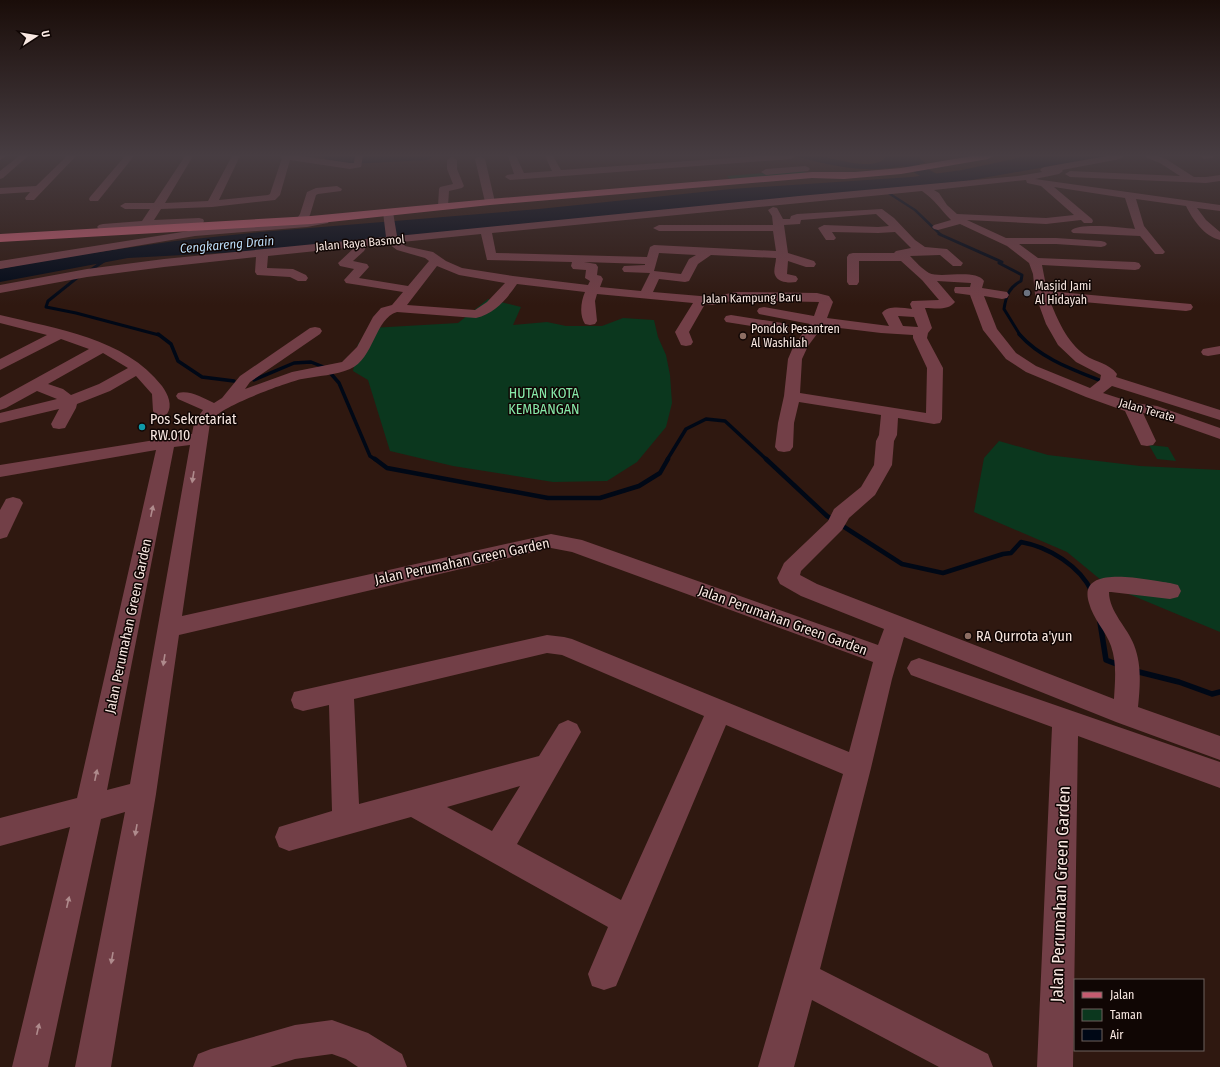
<svg xmlns="http://www.w3.org/2000/svg" width="1220" height="1067" font-family="'Fira Sans Condensed',sans-serif">
	<style>
		.green { fill: #0b371e }
		.water { fill: #000816 }
		.lines { fill: none; stroke-linecap: round; stroke-linejoin: round }
		.stream-far4 { stroke: #000816; stroke-width: 2.5 }
		.stream-far3 { stroke: #000816; stroke-width: 3 }
		.stream-far2 { stroke: #000816; stroke-width: 3.5 }
		.stream-far1 { stroke: #000816; stroke-width: 4.5 }
		.stream { stroke: #000816; stroke-width: 5.5 }
		.river { fill: #000816; fill-rule: evenodd }
		.minor { fill: #723f47; fill-rule: evenodd }
		.major { fill: #c55b6f; fill-rule: evenodd }
		.oneway { fill: #af8b8d }
		.worship-dot { fill: #6b7280; stroke: #100604; stroke-width: 1.5 }
		.education-dot { fill: #8d6e63; stroke: #100604; stroke-width: 1.5 }
		.culture-dot { fill: #0f9aa8; stroke: #100604; stroke-width: 1.5 }
		.labels { text-anchor: middle; stroke-width: 3; stroke-linejoin: round; paint-order: stroke }
		.far-street-label { font-size: 12px; fill: #f9e8e2; stroke: #100604 }
		.far-poi-label { font-size: 12px; fill: #f9e8e2; stroke: #100604; text-anchor: start }
		.far-water-label { font-size: 13px; font-style: italic; fill: #badbf7; stroke: #100604 }
		.park-label { font-size: 14px; fill: #86e8a8; stroke: #100604 }
		.poi-label { font-size: 14px; fill: #f9e8e2; stroke: #100604; text-anchor: start }
		.street-label { font-size: 14px; fill: #f9e8e2; stroke: #100604 }
		.near-street-label { font-size: 17px; fill: #f9e8e2; stroke: #100604 }
	</style>
	<rect width="100%" height="100%" fill="#2f1810"/>
	<!-- green -->
	<g class="green">
		<path d="M 801,170 L 807,173 L 732,181 L 727,176 Z"/>
		<path d="M 488,299 L 521,307 L 513,325 L 547,322 L 566,326 L 602,326 L 623,318 L 654,320 L 658,337 L 666,355 L 670,375 L 672,403 L 666,427 L 637,462 L 607,481 L 553,482 L 453,466 L 390,451 L 368,380 L 353,371 L 358,344 L 371,328 L 458,323 Z"/>
		<path d="M 999,441 L 1048,455 L 1140,466 L 1220,470 L 1220,632 L 1107,585 L 1067,552 L 974,512 L 984,458 Z"/>
		<path d="M 1149,445 L 1168,447 L 1176,461 L 1157,459 Z"/>
	</g>
	<!-- water -->
	<g class="water">
		<path d="M 393,156 L 439,156 L 369,161 L 368,158 Z"/>
		<path d="M 794,156 C 802,156 812,154 820,156 C 833,158 878,173 886,156 L 917,156 L 925,163 C 905,166 885,170 864,169 C 841,168 817,162 794,156 Z"/>
		<path d="M 1027,156 L 1107,156 L 966,181 L 257,251 L 128,258 L 0,282 L 0,269 L 57,258 L 175,241 L 261,232 L 539,209 L 731,189 L 912,177 L 962,170 Z"/>
	</g>
	<g class="lines">
		<!-- stream-far4 -->
		<path class="stream-far4" d="M 887,192 L 915,210 L 941,235"/>
		<!-- stream-far3 -->
		<g class="stream-far3">
			<path d="M 939,234 L 1002,262 L 999,263 L 1022,275 L 1021,281 C 1009,287 1006,296 1004,309 L 1020,335"/>
			<path d="M 89,271 L 104,261"/>
			<path d="M 78,275 L 78,277 L 48,301 L 46,307 L 76,313 L 159,335"/>
		</g>
		<!-- stream-far2 -->
		<g class="stream-far2">
			<path d="M 158,334 L 171,344 L 178,361 L 202,377 L 234,381"/>
			<path d="M 1019,334 C 1041,359 1074,370 1104,382"/>
			<path d="M 254,380 L 294,363 L 311,362 L 326,368 L 339,383 L 370,456 L 376,460"/>
			<path d="M 667,460 L 686,429 L 706,419 L 725,421 L 767,460"/>
		</g>
		<!-- stream-far1 -->
		<g class="stream-far1">
			<path d="M 375,459 L 387,468 L 548,498 L 600,498 L 639,486 L 660,473 L 668,459"/>
			<path d="M 766,459 L 827,516 L 902,564 L 943,573 L 1003,554 L 1011,553 L 1021,542 C 1049,547 1080,566 1092,592"/>
		</g>
		<!-- stream -->
		<g class="stream">
			<path d="M 1100,622 L 1106,660 L 1119,665"/>
			<path d="M 1135,671 L 1179,682 L 1212,694 L 1220,692"/>
		</g>
		<!-- river -->
		<g class="river">
			<path d="M 323,156 L 432,156 L 430,159 L 426,160 L 352,164 L 325,159 Z"/>
			<path d="M 895,156 L 907,156 L 908,158 L 937,174 L 938,177 L 937,180 L 927,180 L 898,163 Z"/>
		</g>
		<!-- minor -->
		<g class="minor">
			<path d="M 0,156 L 6,156 L 0,160 Z"/>
			<path d="M 19,156 L 28,156 L 3,178 L 0,179 L 0,171 Z"/>
			<path d="M 67,156 L 76,156 L 34,200 L 26,200 L 25,198 L 30,192 L 0,194 L 0,188 L 36,186 Z"/>
			<path d="M 125,156 L 134,156 L 98,201 L 90,201 L 89,199 L 90,197 Z"/>
			<path d="M 185,156 L 193,156 L 165,203 L 208,201 L 232,156 L 240,156 L 219,200 L 268,195 L 270,194 L 282,158 L 281,156 L 301,156 L 350,163 L 354,163 L 355,156 L 363,156 L 361,167 L 350,169 L 290,160 L 280,195 L 275,200 L 212,207 L 161,209 L 154,220 L 199,218 L 203,219 L 204,221 L 203,223 L 99,229 L 97,227 L 99,225 L 103,224 L 142,221 L 150,209 L 125,209 L 120,206 L 125,203 L 154,203 Z"/>
			<path d="M 480,156 L 485,159 L 495,202 L 490,205 L 485,202 L 475,159 Z"/>
			<path d="M 508,156 L 516,156 L 524,173 L 552,171 L 545,156 L 553,156 L 561,170 L 758,156 L 795,156 L 791,159 L 510,180 L 505,177 L 507,175 L 514,174 Z"/>
			<path d="M 1107,156 L 1124,156 L 1120,159 L 1062,170 L 1063,171 L 1059,174 L 1035,179 L 1220,205 L 1220,211 L 1197,208 L 1206,220 L 1220,232 L 1220,240 C 1204,236 1193,220 1186,206 L 1136,199 L 1144,226 L 1165,252 L 1163,254 L 1155,254 L 1140,236 L 1073,233 L 1071,231 C 1078,222 1123,228 1135,229 L 1125,198 L 1054,187 L 1092,219 L 1093,221 L 1092,223 L 1084,223 L 1081,220 L 1046,224 L 967,220 L 1006,238 L 1056,238 L 1101,241 L 1105,242 L 1107,244 L 1105,246 L 1101,247 L 1056,244 L 1019,244 L 1038,258 L 1135,262 L 1139,263 L 1141,266 L 1139,269 L 1135,270 L 1042,265 L 1047,291 L 1191,304 L 1193,307 L 1191,310 L 1186,311 L 1049,299 C 1058,320 1066,341 1085,355 C 1095,362 1109,363 1117,374 L 1116,377 L 1220,410 L 1220,420 L 1112,386 L 1103,393 L 1134,403 L 1157,406 L 1220,428 L 1220,439 L 1149,414 L 1143,413 L 1156,441 L 1153,445 L 1147,446 L 1141,445 L 1125,411 L 1086,397 L 1026,372 L 1006,359 L 983,330 L 970,295 L 955,293 L 954,290 L 955,287 L 970,287 L 971,283 L 937,281 L 955,302 C 948,311 935,308 925,308 L 932,328 L 928,333 L 927,338 L 943,368 L 942,419 L 940,423 L 934,424 L 898,418 L 897,435 L 894,441 L 892,465 L 875,495 L 849,518 L 842,530 L 801,571 L 800,575 L 817,584 L 1114,699 C 1115,681 1117,663 1111,646 C 1106,631 1093,619 1089,603 C 1076,562 1150,581 1170,583 L 1178,585 L 1181,591 L 1178,597 L 1170,599 L 1111,592 L 1109,592 C 1109,612 1128,628 1134,645 C 1142,665 1140,687 1138,707 L 1220,736 L 1220,760 L 1116,722 L 904,637 L 892,679 L 871,768 L 820,969 L 988,1054 L 993,1067 L 939,1067 L 812,1000 L 794,1067 L 758,1067 L 843,774 L 726,725 L 616,986 L 604,990 L 592,986 L 588,974 L 608,927 L 411,817 L 289,851 L 279,847 L 275,837 L 279,827 L 332,811 L 329,705 L 303,711 L 294,708 L 291,700 L 294,692 L 547,635 L 564,637 L 572,639 L 849,752 L 873,662 L 572,552 L 551,548 L 179,635 L 156,794 L 111,1067 L 75,1067 L 125,812 L 101,819 L 48,1067 L 12,1067 L 70,827 L 0,846 L 0,818 L 77,798 L 156,450 L 0,477 L 0,465 L 192,434 L 194,423 L 203,410 L 178,399 L 176,396 L 178,393 C 190,390 203,398 214,403 L 222,398 L 240,376 L 310,328 L 315,327 L 320,328 L 322,331 L 320,334 L 250,382 L 245,389 L 292,372 L 342,362 L 357,347 L 373,317 L 381,308 L 392,305 L 403,292 L 346,283 L 344,280 L 354,269 L 340,266 L 338,263 L 355,247 L 268,256 L 267,268 L 293,269 L 306,275 L 308,278 L 306,281 L 298,281 L 290,277 L 257,275 L 255,272 L 256,257 L 164,267 L 87,277 L 0,293 L 0,285 L 87,269 L 164,259 L 386,237 L 383,212 L 388,209 L 393,212 L 397,236 L 799,196 L 1018,176 L 1042,172 L 1040,170 L 1042,168 L 1045,167 ZM 1026,180 L 1027,183 L 1041,186 L 1074,215 L 1046,218 L 957,214 L 947,205 L 939,193 L 934,190 ZM 922,191 C 934,199 941,210 951,220 L 934,225 L 932,227 L 934,229 L 938,230 L 960,224 L 1007,246 L 1029,263 L 1033,274 L 1035,294 L 1046,324 L 1058,345 L 1076,362 L 1101,375 L 1100,380 L 1090,388 L 1036,366 L 1016,353 L 997,329 L 984,296 L 1002,299 L 1007,298 L 1009,295 L 1007,292 L 982,288 L 984,281 C 975,268 941,279 929,273 C 922,269 915,261 910,256 L 940,255 L 953,266 L 961,266 L 963,263 L 947,249 L 925,247 L 915,240 L 894,218 L 882,209 L 797,214 L 791,216 L 790,219 L 783,219 L 777,208 L 773,207 L 768,210 L 772,216 L 773,225 L 659,225 L 653,228 L 659,231 L 773,231 L 776,251 L 654,245 L 650,247 L 647,257 L 496,253 L 492,233 ZM 876,214 L 889,226 L 878,227 L 824,225 L 818,228 L 826,240 L 834,240 L 836,238 L 832,232 L 878,233 L 895,232 L 911,248 L 896,251 L 894,253 L 853,253 L 849,254 L 847,257 L 847,282 L 849,285 L 857,285 L 859,282 L 859,261 L 901,261 L 922,280 L 939,300 L 912,301 L 910,304 L 912,309 C 903,308 888,305 882,313 L 889,326 L 827,318 L 833,302 L 829,296 L 817,293 L 736,292 L 712,297 L 653,292 L 659,279 L 685,282 L 689,281 L 698,264 L 711,255 L 776,258 C 776,263 773,271 775,275 C 778,283 790,283 796,282 L 798,279 L 796,276 L 787,274 L 788,261 L 806,267 L 814,267 L 816,264 L 814,261 L 788,253 L 784,225 L 800,224 L 801,220 ZM 481,234 L 487,260 L 572,262 L 571,266 L 573,269 L 586,270 L 585,278 L 590,281 L 588,285 L 513,276 L 462,268 L 446,261 L 433,252 L 405,246 L 402,242 ZM 389,244 L 397,250 L 425,258 L 429,261 L 408,286 L 359,278 L 369,267 L 367,264 L 353,261 L 364,251 L 367,246 ZM 659,253 L 696,255 L 689,259 L 681,274 L 654,271 ZM 584,262 L 645,264 L 645,265 L 624,266 L 622,269 L 624,272 L 650,273 L 641,291 L 600,287 L 603,279 L 601,276 L 597,275 L 598,267 L 596,264 ZM 437,266 L 459,275 L 505,283 L 487,302 L 475,310 L 407,305 ZM 517,284 L 585,292 C 581,301 579,315 585,324 L 590,325 L 595,324 L 597,321 L 595,301 L 597,294 L 693,303 L 675,332 L 681,345 L 686,346 L 691,345 L 693,342 L 689,332 L 705,304 L 712,305 L 736,300 L 819,302 L 814,316 L 764,307 L 759,308 L 757,311 L 759,314 L 764,315 L 810,324 L 794,345 L 788,359 L 784,396 L 778,423 L 775,447 L 778,451 L 784,452 L 790,451 L 793,447 L 794,423 L 799,402 L 881,415 L 879,435 L 876,441 L 874,465 L 861,487 L 834,509 L 828,521 L 784,563 L 777,578 L 780,584 L 801,596 L 884,629 L 878,645 L 582,540 L 551,534 L 182,616 L 210,423 C 212,421 214,418 216,416 C 226,405 287,382 302,379 C 318,376 336,375 350,369 C 374,359 375,318 397,312 L 476,318 C 495,313 506,300 517,284 ZM 898,316 L 914,317 L 918,327 L 903,326 ZM 823,326 L 881,333 L 913,335 L 913,338 L 927,368 L 926,413 L 800,393 L 802,359 L 808,346 ZM 190,445 L 130,784 L 107,790 L 174,447 ZM 547,653 L 562,655 L 704,716 L 621,900 L 517,844 L 581,732 L 577,724 L 568,720 L 559,724 L 539,756 L 359,804 L 354,699 ZM 520,786 L 492,831 L 447,807 Z"/>
			<path d="M 1146,156 L 1158,156 L 1166,159 L 1194,177 L 1206,177 L 1220,175 L 1220,181 L 1206,183 L 1070,177 L 1065,174 L 1070,171 L 1180,176 L 1160,163 L 1147,158 Z"/>
			<path d="M 1200,156 L 1214,156 L 1213,158 L 1204,159 Z"/>
			<path d="M 452,157 L 457,160 L 457,169 L 464,186 L 462,188 L 449,191 L 448,206 L 443,209 L 438,206 L 439,189 L 440,187 L 453,184 L 447,169 L 447,160 Z"/>
			<path d="M 805,166 L 808,167 L 810,169 L 808,171 L 766,175 L 761,172 L 766,169 Z"/>
			<path d="M 337,186 L 342,189 L 341,191 L 318,194 L 316,195 L 310,215 L 306,221 L 324,218 L 328,219 L 329,221 L 328,223 L 307,227 L 195,236 L 0,269 L 0,261 L 195,230 L 297,222 L 296,220 L 300,214 L 307,192 L 316,188 Z"/>
			<path d="M 0,315 C 57,329 125,338 162,386 C 168,394 173,406 167,414 L 161,416 L 155,414 L 153,411 L 152,394 L 136,376 L 110,391 L 77,404 L 76,408 L 65,428 L 59,429 L 53,428 L 51,424 L 59,409 L 0,423 L 0,413 L 57,399 L 37,391 L 6,408 L 0,410 L 0,398 L 89,349 L 61,339 L 0,370 L 0,359 L 47,335 L 0,323 ZM 103,353 L 128,368 L 99,384 L 71,395 L 63,389 L 48,384 Z"/>
			<path d="M 731,315 L 782,323 L 787,324 L 789,327 L 787,330 L 782,331 L 726,322 L 724,319 L 726,316 Z"/>
			<path d="M 1220,346 L 1220,354 L 1208,356 L 1203,355 L 1201,352 L 1203,349 Z"/>
			<path d="M 13,497 L 20,499 L 23,503 L 7,537 L 0,539 L 0,510 L 6,499 Z"/>
			<path d="M 919,658 L 1220,762 L 1220,788 L 1078,736 L 1073,1067 L 1037,1067 L 1052,727 L 911,675 L 907,668 L 911,661 Z"/>
			<path d="M 332,1020 L 368,1033 L 402,1054 L 407,1067 L 358,1067 L 346,1059 L 332,1054 L 295,1059 L 270,1067 L 193,1067 L 198,1054 L 211,1049 L 295,1025 Z"/>
		</g>
		<!-- major -->
		<path class="major" d="M 972,156 L 993,156 L 988,159 L 901,174 L 844,179 L 812,178 L 490,205 L 311,224 L 0,242 L 0,234 L 311,216 L 490,199 L 812,172 L 855,172 L 901,168 Z"/>
	</g>
	<!-- one-way arrows -->
	<defs><path id="oneway-solid" d="M-6-.8H1V-3.2L6.5 0L1 3.2V.8H-6Z"/></defs>
	<g class="oneway">
		<use href="#oneway-solid" transform="translate(193 477) rotate(99)"/>
		<use href="#oneway-solid" transform="translate(152 511) rotate(-78)"/>
		<use href="#oneway-solid" transform="translate(164 660) rotate(99)"/>
		<use href="#oneway-solid" transform="translate(96 775) rotate(-78)"/>
		<use href="#oneway-solid" transform="translate(136 830) rotate(100)"/>
		<use href="#oneway-solid" transform="translate(68 902) rotate(-77)"/>
		<use href="#oneway-solid" transform="translate(112 958) rotate(100)"/>
		<use href="#oneway-solid" transform="translate(38 1029) rotate(-77)"/>
	</g>
	<!-- sky -->
	<linearGradient id="sky" x2="0" y2="1"><stop stop-color="#1a0d09"/><stop offset="0.51" stop-color="#473d42"/><stop offset="1" stop-color="#473d42" stop-opacity="0"/></linearGradient>
	<rect width="1220" height="305" fill="url(#sky)"/>
	<!-- markers -->
	<circle class="worship-dot" cx="1027" cy="293" r="4"/>
	<g class="education-dot">
		<circle cx="743" cy="336" r="4"/>
		<circle cx="968" cy="636" r="4"/>
	</g>
	<circle class="culture-dot" cx="142" cy="427" r="4"/>
	<g class="labels">
		<!-- far-street labels -->
		<g class="far-street-label">
			<text transform="translate(360 243) rotate(-5)" y="4">Jalan Raya Basmol</text>
			<text transform="translate(752 298) rotate(-1)" y="4">Jalan Kampung Baru</text>
			<text transform="translate(1147 410) rotate(16)" y="4">Jalan Terate</text>
		</g>
		<!-- far-poi labels -->
		<g class="far-poi-label">
			<text x="1035" y="290">Masjid Jami<tspan x="1035" dy="14">Al Hidayah</tspan></text>
			<text x="751" y="333">Pondok Pesantren<tspan x="751" dy="14">Al Washilah</tspan></text>
		</g>
		<!-- far-water labels -->
		<g class="far-water-label">
			<text transform="translate(227 244) rotate(-5)" y="5">Cengkareng Drain</text>
		</g>
		<!-- park labels -->
		<g class="park-label">
			<text x="544" y="398">HUTAN KOTA<tspan x="544" dy="16">KEMBANGAN</tspan></text>
		</g>
		<!-- poi labels -->
		<g class="poi-label">
			<text x="150" y="424">Pos Sekretariat<tspan x="150" dy="16">RW.010</tspan></text>
			<text x="976" y="641">RA Qurrota a'yun</text>
		</g>
		<!-- street labels -->
		<g class="street-label">
			<text transform="translate(462 561) rotate(-12)" y="5">Jalan Perumahan Green Garden</text>
			<text transform="translate(783 620) rotate(20)" y="5">Jalan Perumahan Green Garden</text>
			<text transform="translate(128 626) rotate(-78)" y="5">Jalan Perumahan Green Garden</text>
		</g>
		<!-- near-street labels -->
		<g class="near-street-label">
			<text transform="translate(1060 894) rotate(-88)" y="6">Jalan Perumahan Green Garden</text>
		</g>
	</g>
	<!-- legend -->
	<rect x="1074" y="979" width="130" height="72" fill="#100604" stroke="#6d605d"/>
	<rect x="1082" y="992" width="20" height="6" fill="#c55b6f" stroke="#6d605d"/>
	<text x="1110" y="999" font-size="12" fill="#f9e8e2">Jalan</text>
	<rect x="1082" y="1009" width="20" height="12" fill="#0b371e" stroke="#6d605d"/>
	<text x="1110" y="1019" font-size="12" fill="#f9e8e2">Taman</text>
	<rect x="1082" y="1029" width="20" height="12" fill="#000816" stroke="#6d605d"/>
	<text x="1110" y="1039" font-size="12" fill="#f9e8e2">Air</text>
	<!-- north arrow -->
	<g transform="translate(36 36) rotate(78)" stroke="#100604" stroke-width="3" paint-order="stroke">
	<path d="M0-3L7 15L0 10L-7 15Z" fill="#f9e8e2"/>
	<text y="-6" font-size="11" font-weight="bold" text-anchor="middle" fill="#f9e8e2">U</text>
	</g>
</svg>
